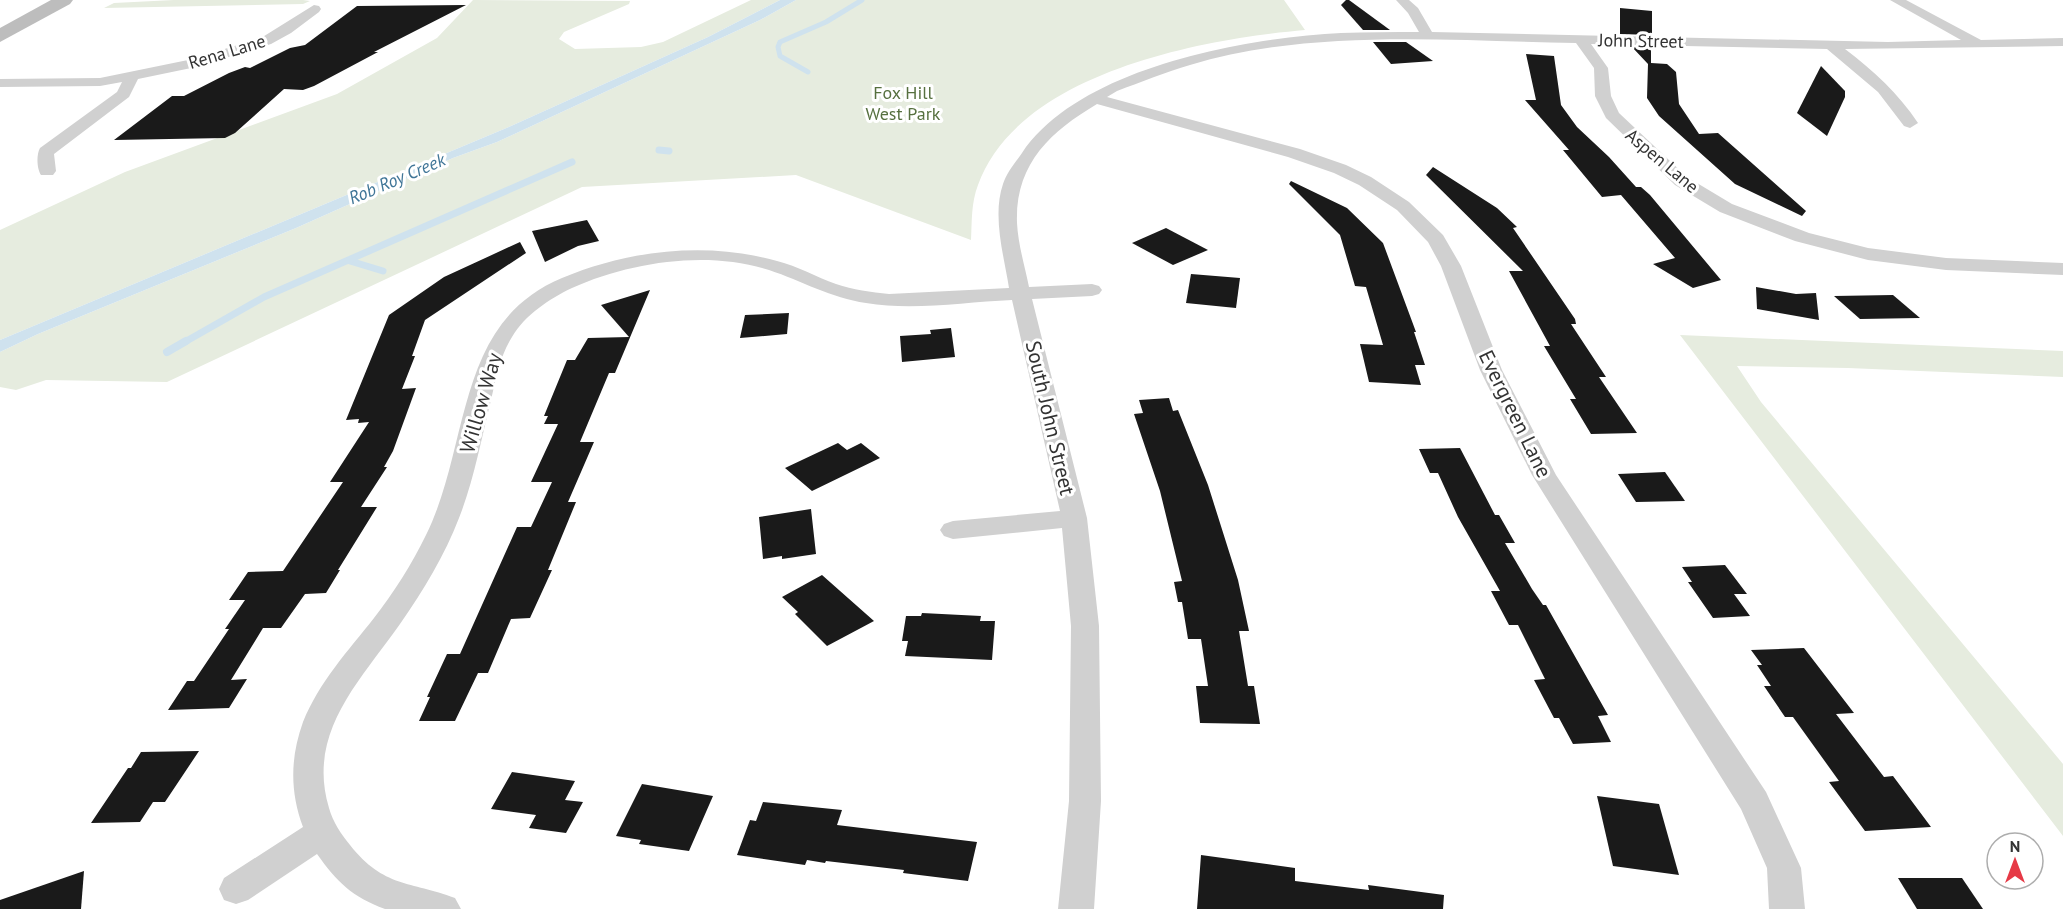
<svg xmlns="http://www.w3.org/2000/svg" width="2063" height="909" font-family="'PT Sans',sans-serif">
	<style>
		.green { fill: #e6ecdf }
		.water { fill: #cfe2ee }
		.lines { fill: none; stroke-linecap: round; stroke-linejoin: round }
		.stream-far2 { stroke: #cfe2ee; stroke-width: 5 }
		.stream-far1 { stroke: #cfe2ee; stroke-width: 7 }
		.stream { stroke: #cfe2ee; stroke-width: 8 }
		.building { fill: #1a1a1a }
		.street { fill: #d0d0d0; fill-rule: evenodd }
		.secondary { fill: #bdbdbd; fill-rule: evenodd }
		.labels { text-anchor: middle; stroke-width: 6; stroke-linejoin: round; paint-order: stroke }
		.far-street-label { font-size: 18px; fill: #333; stroke: #fff }
		.far-park-label { font-size: 18px; fill: #56703f; stroke: #fff }
		.far-water-label { font-size: 18px; font-style: italic; fill: #3f7597; stroke: #fff }
		.street-label { font-size: 21px; fill: #333; stroke: #fff }
	</style>
	<rect width="100%" height="100%" fill="#fff"/>
	<!-- green -->
	<g class="green">
		<path d="M 174,0 L 303,0 L 310,1 L 303,4 L 104,8 L 114,3 Z"/>
		<path d="M 473,0 L 630,1 L 629,4 L 564,32 L 559,39 L 575,49 L 641,47 L 663,42 L 751,0 L 780,0 L 708,37 L 511,126 L 0,340 L 0,230 L 125,172 L 337,94 L 437,38 Z"/>
		<path d="M 796,0 L 1284,0 L 1305,30 C 1201,39 1018,73 978,185 C 971,203 972,222 971,240 L 796,175 L 582,187 L 167,382 L 46,380 L 16,390 L 0,387 L 0,352 L 38,334 L 296,228 L 453,158 L 497,142 L 760,20 Z"/>
		<path d="M 1680,335 L 2063,351 L 2063,377 L 1848,368 L 1737,366 L 1761,402 L 2063,764 L 2063,836 Z"/>
	</g>
	<!-- water -->
	<path class="water" d="M 780,0 L 796,0 L 760,20 L 497,142 L 453,158 L 296,228 L 38,334 L 0,352 L 0,340 L 511,126 L 708,37 Z"/>
	<g class="lines">
		<!-- stream-far2 -->
		<g class="stream-far2">
			<path d="M 808,72 L 780,56 L 778,47 L 780,42 L 826,22 L 862,0"/>
			<path d="M 659,150 L 662,150"/>
		</g>
		<!-- stream-far1 -->
		<g class="stream-far1">
			<path d="M 659,150 L 669,151"/>
			<path d="M 350,261 L 383,271"/>
			<path d="M 183,343 L 264,297 L 572,162"/>
		</g>
		<!-- stream -->
		<path class="stream" d="M 167,352 L 186,341"/>
	</g>
	<!-- building -->
	<g class="building">
		<path d="M 1346,0 L 1349,0 L 1390,30 L 1363,30 L 1341,5 Z"/>
		<path d="M 466,5 L 374,52 L 378,52 L 314,86 L 303,90 L 284,89 L 235,133 L 225,138 L 114,140 L 172,96 L 184,96 L 229,73 L 245,67 L 250,68 L 290,48 L 305,45 L 357,6 Z"/>
		<path d="M 1620,8 L 1652,11 L 1652,35 L 1620,34 Z"/>
		<path d="M 1373,42 L 1406,42 L 1433,61 L 1391,64 Z"/>
		<path d="M 1632,47 L 1651,48 L 1651,63 L 1667,64 L 1676,72 L 1679,104 L 1699,134 L 1718,133 L 1806,211 L 1802,216 L 1735,184 L 1659,116 L 1647,98 L 1648,64 Z"/>
		<path d="M 1526,54 L 1554,56 L 1561,105 L 1577,127 L 1609,157 L 1636,187 L 1641,187 L 1650,195 L 1721,280 L 1693,288 L 1653,264 L 1675,258 L 1621,195 L 1602,197 L 1563,150 L 1569,150 L 1525,100 L 1536,100 Z"/>
		<path d="M 1821,66 L 1845,91 L 1845,97 L 1827,136 L 1797,113 Z"/>
		<path d="M 1433,167 L 1497,208 L 1517,227 L 1513,228 L 1575,319 L 1576,324 L 1571,324 L 1606,377 L 1599,377 L 1637,433 L 1591,434 L 1570,399 L 1576,399 L 1544,346 L 1550,346 L 1509,271 L 1523,271 L 1426,175 Z"/>
		<path d="M 1291,181 L 1347,208 L 1383,243 L 1416,332 L 1414,332 L 1425,365 L 1415,365 L 1421,385 L 1369,382 L 1360,344 L 1383,345 L 1366,287 L 1355,286 L 1340,235 L 1289,184 Z"/>
		<path d="M 587,220 L 599,241 L 578,246 L 545,262 L 532,231 Z"/>
		<path d="M 1166,228 L 1208,250 L 1173,265 L 1132,243 Z"/>
		<path d="M 520,242 L 526,253 L 425,320 L 412,356 L 415,356 L 402,389 L 416,388 L 393,451 L 384,467 L 387,467 L 361,507 L 377,507 L 338,570 L 340,570 L 326,593 L 305,594 L 281,628 L 263,628 L 231,680 L 247,679 L 229,708 L 168,710 L 187,681 L 194,681 L 229,629 L 225,629 L 245,600 L 229,600 L 248,572 L 283,571 L 343,482 L 330,482 L 369,422 L 358,423 L 359,419 L 346,420 L 389,315 L 444,277 Z"/>
		<path d="M 1191,274 L 1240,278 L 1236,308 L 1186,303 Z"/>
		<path d="M 1756,287 L 1796,294 L 1816,293 L 1819,320 L 1757,309 Z"/>
		<path d="M 650,290 L 615,373 L 609,373 L 580,442 L 594,442 L 568,502 L 576,502 L 548,570 L 552,570 L 530,618 L 511,619 L 488,673 L 478,673 L 455,721 L 419,721 L 430,697 L 427,697 L 447,654 L 460,654 L 517,527 L 531,527 L 552,482 L 531,482 L 558,424 L 544,424 L 548,416 L 544,416 L 567,360 L 575,360 L 588,338 L 629,337 L 601,305 Z"/>
		<path d="M 1893,295 L 1920,318 L 1860,319 L 1834,296 Z"/>
		<path d="M 789,313 L 787,334 L 740,338 L 745,315 Z"/>
		<path d="M 951,328 L 955,357 L 902,362 L 900,336 L 931,334 L 930,330 Z"/>
		<path d="M 1169,398 L 1173,411 L 1178,410 L 1208,485 L 1238,580 L 1249,631 L 1239,631 L 1248,686 L 1254,686 L 1260,724 L 1200,723 L 1196,686 L 1208,686 L 1201,639 L 1188,639 L 1182,602 L 1178,602 L 1174,582 L 1182,581 L 1160,491 L 1134,414 L 1143,413 L 1139,400 Z"/>
		<path d="M 838,443 L 847,450 L 861,443 L 880,458 L 812,491 L 785,468 Z"/>
		<path d="M 1460,448 L 1495,515 L 1499,515 L 1515,543 L 1505,543 L 1532,589 L 1543,605 L 1546,605 L 1608,715 L 1598,716 L 1611,742 L 1573,744 L 1559,718 L 1554,718 L 1534,680 L 1545,679 L 1518,625 L 1509,625 L 1491,591 L 1500,591 L 1458,517 L 1438,473 L 1430,473 L 1419,449 Z"/>
		<path d="M 1665,472 L 1685,501 L 1636,502 L 1618,474 Z"/>
		<path d="M 811,509 L 816,554 L 782,559 L 782,556 L 763,559 L 759,517 Z"/>
		<path d="M 1725,565 L 1747,594 L 1734,594 L 1750,616 L 1713,618 L 1688,582 L 1692,582 L 1682,567 Z"/>
		<path d="M 822,575 L 874,621 L 827,646 L 795,614 L 798,612 L 782,597 Z"/>
		<path d="M 922,613 L 981,616 L 980,621 L 995,621 L 992,660 L 905,656 L 908,641 L 902,641 L 906,616 L 921,616 Z"/>
		<path d="M 1804,648 L 1854,713 L 1836,714 L 1884,777 L 1893,776 L 1931,827 L 1865,831 L 1829,782 L 1839,781 L 1793,717 L 1785,717 L 1764,686 L 1771,686 L 1757,665 L 1762,665 L 1751,650 Z"/>
		<path d="M 199,751 L 165,802 L 153,802 L 140,822 L 91,823 L 128,768 L 131,768 L 141,752 Z"/>
		<path d="M 512,772 L 575,781 L 565,800 L 583,802 L 566,833 L 529,828 L 536,815 L 491,809 Z"/>
		<path d="M 642,784 L 713,796 L 689,851 L 639,844 L 641,840 L 616,836 Z"/>
		<path d="M 1597,796 L 1659,804 L 1679,875 L 1613,866 Z"/>
		<path d="M 763,802 L 842,810 L 837,825 L 977,842 L 968,881 L 903,873 L 904,870 L 826,861 L 825,863 L 807,860 L 805,865 L 737,855 L 750,820 L 756,821 Z"/>
		<path d="M 1201,855 L 1295,868 L 1295,881 L 1369,890 L 1368,885 L 1444,895 L 1443,909 L 1197,909 Z"/>
		<path d="M 84,871 L 81,909 L 0,909 L 0,900 Z"/>
		<path d="M 1898,878 L 1962,878 L 1983,909 L 1917,909 Z"/>
	</g>
	<g class="lines">
		<!-- street -->
		<g class="street">
			<path d="M 1396,0 L 1409,0 L 1418,8 L 1432,32 L 1888,42 L 1961,40 L 1890,0 L 1906,0 L 1981,40 L 2063,38 L 2063,46 L 1845,49 C 1874,71 1898,93 1918,123 L 1910,128 L 1904,126 L 1878,92 L 1827,49 L 1591,44 L 1608,68 L 1611,96 L 1619,113 L 1687,177 L 1732,204 L 1809,233 L 1868,248 L 1946,258 L 2063,263 L 2063,275 L 1946,270 L 1868,260 L 1795,241 L 1720,212 L 1675,185 L 1606,118 L 1595,96 L 1594,68 L 1576,43 C 1451,41 1312,28 1190,65 C 1166,72 1141,82 1117,91 L 1107,97 L 1300,149 L 1346,165 L 1371,177 L 1409,202 L 1443,235 L 1461,266 L 1502,370 L 1556,475 L 1766,792 L 1801,868 L 1805,909 L 1769,909 L 1767,868 L 1741,809 L 1532,475 L 1480,370 L 1441,266 L 1428,242 L 1397,210 L 1359,185 L 1334,173 L 1288,157 L 1097,104 C 1050,132 1015,164 1017,223 C 1018,244 1025,267 1029,287 L 1092,284 L 1099,286 L 1102,290 L 1099,294 L 1092,296 L 1032,299 L 1087,518 L 1099,626 L 1101,801 L 1094,909 L 1058,909 L 1069,801 L 1071,626 L 1062,528 L 953,539 L 944,536 L 940,530 L 944,524 L 953,521 L 1060,511 L 1012,300 C 964,302 913,311 866,303 C 831,298 802,281 769,270 C 707,250 630,262 572,288 C 549,299 525,315 512,337 C 500,356 496,379 491,400 C 481,440 474,480 459,518 C 445,555 423,591 400,624 C 361,680 306,732 329,808 C 333,822 341,834 350,845 C 384,888 410,881 455,898 L 461,909 L 385,909 C 352,897 337,882 317,854 L 248,900 L 236,904 L 224,900 L 219,889 L 224,878 L 303,827 C 290,792 290,758 303,722 C 319,682 348,651 374,618 C 394,592 412,564 426,535 C 471,444 454,323 562,278 C 629,250 707,241 777,261 C 798,266 816,277 836,284 C 853,290 871,292 889,294 L 1009,288 C 1004,256 992,216 1003,184 C 1007,172 1015,163 1022,153 C 1079,68 1244,38 1341,33 C 1367,32 1393,32 1419,32 L 1408,13 Z"/>
			<path d="M 314,5 L 319,6 L 321,9 L 319,12 L 291,33 L 271,44 L 196,67 L 138,79 L 129,97 L 54,154 L 56,171 L 53,175 L 41,175 C 37,169 36,155 40,148 L 117,92 L 122,82 L 100,86 L 0,87 L 0,79 L 100,78 L 188,60 L 261,38 Z"/>
		</g>
		<!-- secondary -->
		<path class="secondary" d="M 51,0 L 73,0 L 70,4 L 0,42 L 0,28 Z"/>
	</g>
	<g class="labels">
		<!-- far-street labels -->
		<g class="far-street-label">
			<text transform="translate(1641 41) rotate(1)" y="6">John Street</text>
			<text transform="translate(227 52) rotate(-17)" y="6">Rena Lane</text>
			<text transform="translate(1662 161) rotate(40)" y="6">Aspen Lane</text>
		</g>
		<!-- far-park labels -->
		<g class="far-park-label">
			<text x="903" y="99">Fox Hill<tspan x="903" dy="21">West Park</tspan></text>
		</g>
		<!-- far-water labels -->
		<g class="far-water-label">
			<text transform="translate(397 179) rotate(-23)" y="6">Rob Roy Creek</text>
		</g>
		<!-- street labels -->
		<g class="street-label">
			<text transform="translate(481 403) rotate(-74)" y="7">Willow Way</text>
			<text transform="translate(1515 414) rotate(64)" y="7">Evergreen Lane</text>
			<text transform="translate(1050 418) rotate(77)" y="7">South John Street</text>
		</g>
	</g>
	<!-- north arrow -->
	<g transform="translate(2015 861)"><circle r="28" fill="#ffffff" stroke="#adadad" stroke-width="1.5"/>
	<path d="M0-4.5L10 22L0 15L-10 22Z" fill="#e63946"/>
	<text y="-9" font-size="16" font-weight="bold" text-anchor="middle" fill="#333333">N</text>
	</g>
</svg>
